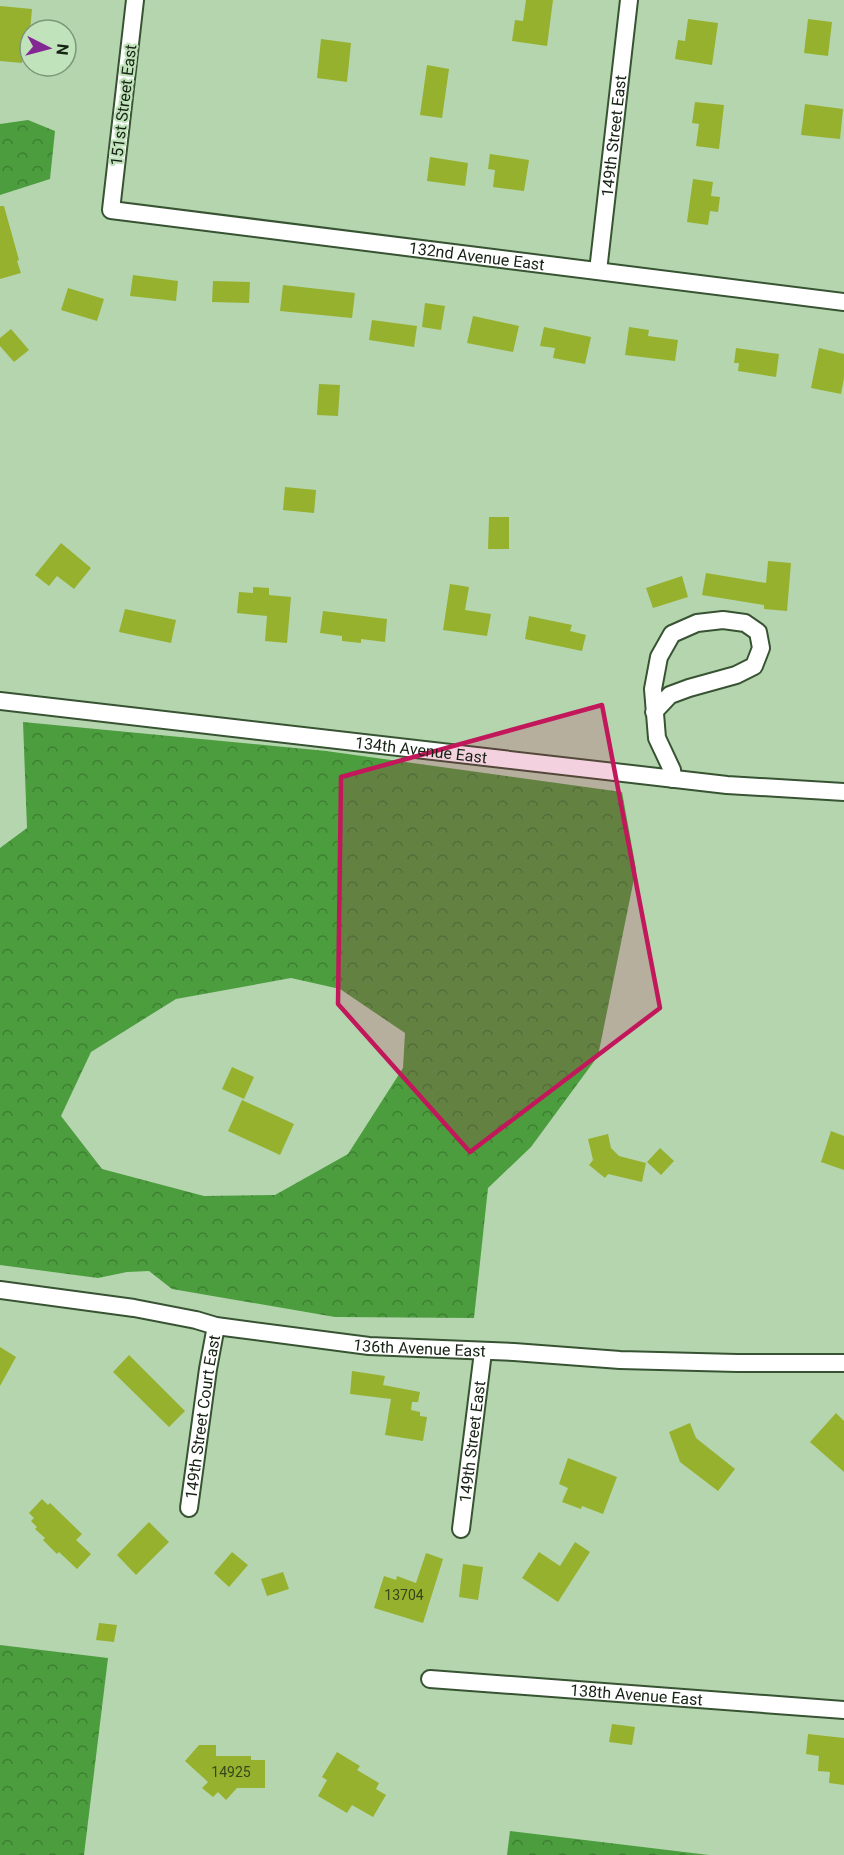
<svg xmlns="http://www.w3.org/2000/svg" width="844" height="1855" font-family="Roboto,sans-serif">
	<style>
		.forest { fill: url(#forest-crowns); fill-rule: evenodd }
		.building { fill: #96b12e }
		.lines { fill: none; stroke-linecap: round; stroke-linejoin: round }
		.minor-casing { stroke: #375332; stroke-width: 20 }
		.minor { stroke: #fff; stroke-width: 16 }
		.marked { fill: #c2185b; fill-opacity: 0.2; stroke: #c2185b; stroke-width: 4.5; stroke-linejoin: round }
		.labels { text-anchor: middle; stroke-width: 4.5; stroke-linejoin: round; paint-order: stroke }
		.number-label { font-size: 14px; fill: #36461a }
		.street-label { font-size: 16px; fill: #162214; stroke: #c1e3bb }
	</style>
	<defs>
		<pattern id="forest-crowns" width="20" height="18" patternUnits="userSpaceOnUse" patternTransform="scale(1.5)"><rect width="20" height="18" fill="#4b9d3d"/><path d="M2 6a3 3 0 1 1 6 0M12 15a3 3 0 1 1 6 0" fill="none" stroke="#3d8032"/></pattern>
	</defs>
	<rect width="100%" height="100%" fill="#b5d5af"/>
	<!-- forest -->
	<g class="forest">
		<path d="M 28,120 L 55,131 L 50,179 L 0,195 L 0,124 Z"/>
		<path d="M 23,722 L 326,751 L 622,792 L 636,869 L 598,1056 L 531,1147 L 488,1188 L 474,1318 L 335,1317 L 172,1289 L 149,1271 L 127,1272 L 98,1278 L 0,1265 L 0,848 L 27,828 ZM 291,978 L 340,989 L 405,1033 L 403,1068 L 348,1154 L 275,1195 L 204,1196 L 102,1169 L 61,1116 L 91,1052 L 176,999 Z"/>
		<path d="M 0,1645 L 108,1658 L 84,1855 L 0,1855 Z"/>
		<path d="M 510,1831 L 709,1855 L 507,1855 Z"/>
	</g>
	<!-- building -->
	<g class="building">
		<path d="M 526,0 L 553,0 L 547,46 L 512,41 L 515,20 L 523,21 Z"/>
		<path d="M 0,6 L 32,9 L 30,31 L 25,31 L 22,63 L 0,61 Z"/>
		<path d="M 688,19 L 718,23 L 712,65 L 675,59 L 678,40 L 685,41 Z"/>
		<path d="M 808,19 L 832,22 L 828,56 L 804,53 Z"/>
		<path d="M 321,39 L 351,43 L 347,82 L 317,78 Z"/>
		<path d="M 427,65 L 449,69 L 442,118 L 420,115 Z"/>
		<path d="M 695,102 L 724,105 L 719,149 L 696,146 L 699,124 L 692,123 Z"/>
		<path d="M 805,104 L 843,109 L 840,139 L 801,135 Z"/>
		<path d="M 490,154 L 529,160 L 524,191 L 493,187 L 495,170 L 488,169 Z"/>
		<path d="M 430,157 L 468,163 L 465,186 L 427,181 Z"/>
		<path d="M 693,179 L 713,182 L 711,196 L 720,197 L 718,212 L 710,211 L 708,225 L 687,222 Z"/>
		<path d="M 0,206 L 4,206 L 19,260 L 17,261 L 21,273 L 0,279 Z"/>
		<path d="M 133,275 L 178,281 L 176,301 L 130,296 Z"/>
		<path d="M 213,281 L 250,282 L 249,303 L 212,302 Z"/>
		<path d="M 283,285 L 355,293 L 352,318 L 280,311 Z"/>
		<path d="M 68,288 L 104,299 L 97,321 L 61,310 Z"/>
		<path d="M 425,303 L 445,306 L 441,330 L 422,327 Z"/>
		<path d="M 473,316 L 519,326 L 513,352 L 467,343 Z"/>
		<path d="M 372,320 L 417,326 L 414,347 L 369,340 Z"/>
		<path d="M 544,327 L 591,337 L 585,364 L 553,358 L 555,348 L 540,346 Z"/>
		<path d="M 629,327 L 649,330 L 648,336 L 678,340 L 675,361 L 625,355 Z"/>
		<path d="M 11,329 L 29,350 L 14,362 L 0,346 L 0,338 Z"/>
		<path d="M 736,348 L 779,354 L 776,377 L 738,371 L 739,363 L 734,363 Z"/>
		<path d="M 819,348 L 844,354 L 844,378 L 841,394 L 811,388 Z"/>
		<path d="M 319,384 L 340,385 L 338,416 L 317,415 Z"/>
		<path d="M 285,487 L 316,490 L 314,513 L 283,510 Z"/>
		<path d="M 489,517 L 509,517 L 509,549 L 488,549 Z"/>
		<path d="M 61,543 L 91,568 L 74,589 L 57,576 L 49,586 L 35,575 Z"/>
		<path d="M 768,561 L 791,563 L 787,611 L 764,609 L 764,605 L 702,595 L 706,573 L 766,583 Z"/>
		<path d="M 682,576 L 688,597 L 653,608 L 646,588 Z"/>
		<path d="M 450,584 L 469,587 L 465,610 L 491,614 L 487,636 L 443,630 Z"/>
		<path d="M 253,587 L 269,588 L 269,595 L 291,597 L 287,643 L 265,641 L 267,616 L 237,613 L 239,592 L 253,593 Z"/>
		<path d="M 125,609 L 176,620 L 171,643 L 119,632 Z"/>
		<path d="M 323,611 L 387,619 L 385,642 L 361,639 L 361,643 L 342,641 L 342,636 L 320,633 Z"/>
		<path d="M 529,616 L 572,625 L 570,631 L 586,635 L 582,651 L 525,639 Z"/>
		<path d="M 232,1067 L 254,1077 L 244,1099 L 222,1089 Z"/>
		<path d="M 242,1100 L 294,1124 L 280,1155 L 228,1131 Z"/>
		<path d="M 831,1131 L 844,1136 L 844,1170 L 821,1162 Z"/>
		<path d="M 608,1134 L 611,1148 L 619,1156 L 646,1163 L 642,1182 L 608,1174 L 605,1178 L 589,1165 L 593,1160 L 588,1139 Z"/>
		<path d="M 660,1148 L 674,1161 L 661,1175 L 647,1162 Z"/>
		<path d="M 0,1347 L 16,1357 L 0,1386 Z"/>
		<path d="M 129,1355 L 185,1411 L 169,1427 L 113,1372 Z"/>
		<path d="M 352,1371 L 385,1376 L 383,1385 L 420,1392 L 418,1402 L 412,1402 L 411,1410 L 420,1412 L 420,1416 L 427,1417 L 423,1441 L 385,1435 L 391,1399 L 350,1394 Z"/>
		<path d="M 836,1413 L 844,1421 L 844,1472 L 810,1442 Z"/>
		<path d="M 690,1423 L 696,1438 L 735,1469 L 718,1491 L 680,1462 L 669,1432 Z"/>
		<path d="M 568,1458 L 617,1477 L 603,1514 L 582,1506 L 581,1509 L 562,1502 L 568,1488 L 559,1484 Z"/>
		<path d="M 42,1499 L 48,1505 L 50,1503 L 82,1534 L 76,1540 L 91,1554 L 77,1569 L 59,1552 L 57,1554 L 43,1540 L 45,1538 L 35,1529 L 37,1527 L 31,1521 L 34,1518 L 29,1513 Z"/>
		<path d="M 149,1522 L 169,1542 L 136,1575 L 117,1555 Z"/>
		<path d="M 575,1542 L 590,1552 L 558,1602 L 522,1578 L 539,1552 L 560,1566 Z"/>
		<path d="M 232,1552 L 248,1565 L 229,1587 L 214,1573 Z"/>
		<path d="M 426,1553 L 443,1559 L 423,1623 L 374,1608 L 384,1576 L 396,1580 L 397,1576 L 416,1583 Z"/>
		<path d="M 463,1564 L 483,1567 L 478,1600 L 459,1597 Z"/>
		<path d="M 283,1572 L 289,1589 L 267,1596 L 261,1579 Z"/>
		<path d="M 99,1623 L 117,1625 L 114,1642 L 96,1640 Z"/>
		<path d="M 612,1724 L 635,1727 L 632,1745 L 609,1742 Z"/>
		<path d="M 808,1734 L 844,1738 L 844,1785 L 829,1783 L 830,1772 L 818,1771 L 819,1756 L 806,1754 Z"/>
		<path d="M 199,1745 L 216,1745 L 216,1756 L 251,1756 L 251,1760 L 265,1760 L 265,1788 L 237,1788 L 226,1800 L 218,1792 L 213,1797 L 202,1788 L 208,1782 L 185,1761 Z"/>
		<path d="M 337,1752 L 360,1766 L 357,1770 L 379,1783 L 376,1789 L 386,1795 L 373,1817 L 352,1805 L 347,1813 L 318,1796 L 327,1780 L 322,1777 Z"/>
	</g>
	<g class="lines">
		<defs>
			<g id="minor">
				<path id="s1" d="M 135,0 L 111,210 L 844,302"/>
				<path id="s2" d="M 598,271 L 629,0"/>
				<path id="s3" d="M 0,701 L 727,785 L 844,792"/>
				<path d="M 654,712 L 670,695 L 689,688 L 736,675 L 754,666 L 761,648 L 758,632 L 745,623 L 723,620 L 697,623 L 672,634 L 659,657 L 653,689 L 657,738 L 672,770 L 673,779"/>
				<path id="s4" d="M 0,1290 L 134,1308 L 196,1320 L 216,1326 L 369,1346 L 514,1352 L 620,1360 L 737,1363 L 844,1363"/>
				<path id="s5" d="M 189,1508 L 208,1369 L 216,1326"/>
				<path id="s6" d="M 461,1529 L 483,1352"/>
				<path id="s7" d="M 430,1679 L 844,1710"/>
			</g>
		</defs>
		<!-- minor casing -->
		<use href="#minor" class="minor-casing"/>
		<!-- minor -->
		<use href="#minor" class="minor"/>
	</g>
	<!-- marked area -->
	<path class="marked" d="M 602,705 L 660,1008 L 470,1152 L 338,1004 L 341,777 Z"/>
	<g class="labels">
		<!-- number labels -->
		<g class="number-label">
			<text x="404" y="1600">13704</text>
			<text x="231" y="1777">14925</text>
		</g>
		<!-- street labels -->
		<g class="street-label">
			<text transform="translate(123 105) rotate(-83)" y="6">151st Street East</text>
			<text dy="6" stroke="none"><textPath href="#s2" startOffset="136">149th Street East</textPath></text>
			<text dy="6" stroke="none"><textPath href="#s1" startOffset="580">132nd Avenue East</textPath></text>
			<text dy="6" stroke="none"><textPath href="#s3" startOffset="424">134th Avenue East</textPath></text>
			<text dy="6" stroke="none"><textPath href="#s4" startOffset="424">136th Avenue East</textPath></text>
			<text dy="6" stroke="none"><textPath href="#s5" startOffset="92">149th Street Court East</textPath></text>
			<text dy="6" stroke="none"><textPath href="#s6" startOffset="88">149th Street East</textPath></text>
			<text dy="6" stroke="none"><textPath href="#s7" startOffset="207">138th Avenue East</textPath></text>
		</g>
	</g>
	<!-- north arrow -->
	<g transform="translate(48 48) rotate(96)"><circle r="28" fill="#c1e3bb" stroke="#7d9678" stroke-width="1.5"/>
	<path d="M0-4.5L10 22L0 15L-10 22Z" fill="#832793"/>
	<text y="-9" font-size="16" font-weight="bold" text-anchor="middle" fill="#162214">N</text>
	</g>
</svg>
